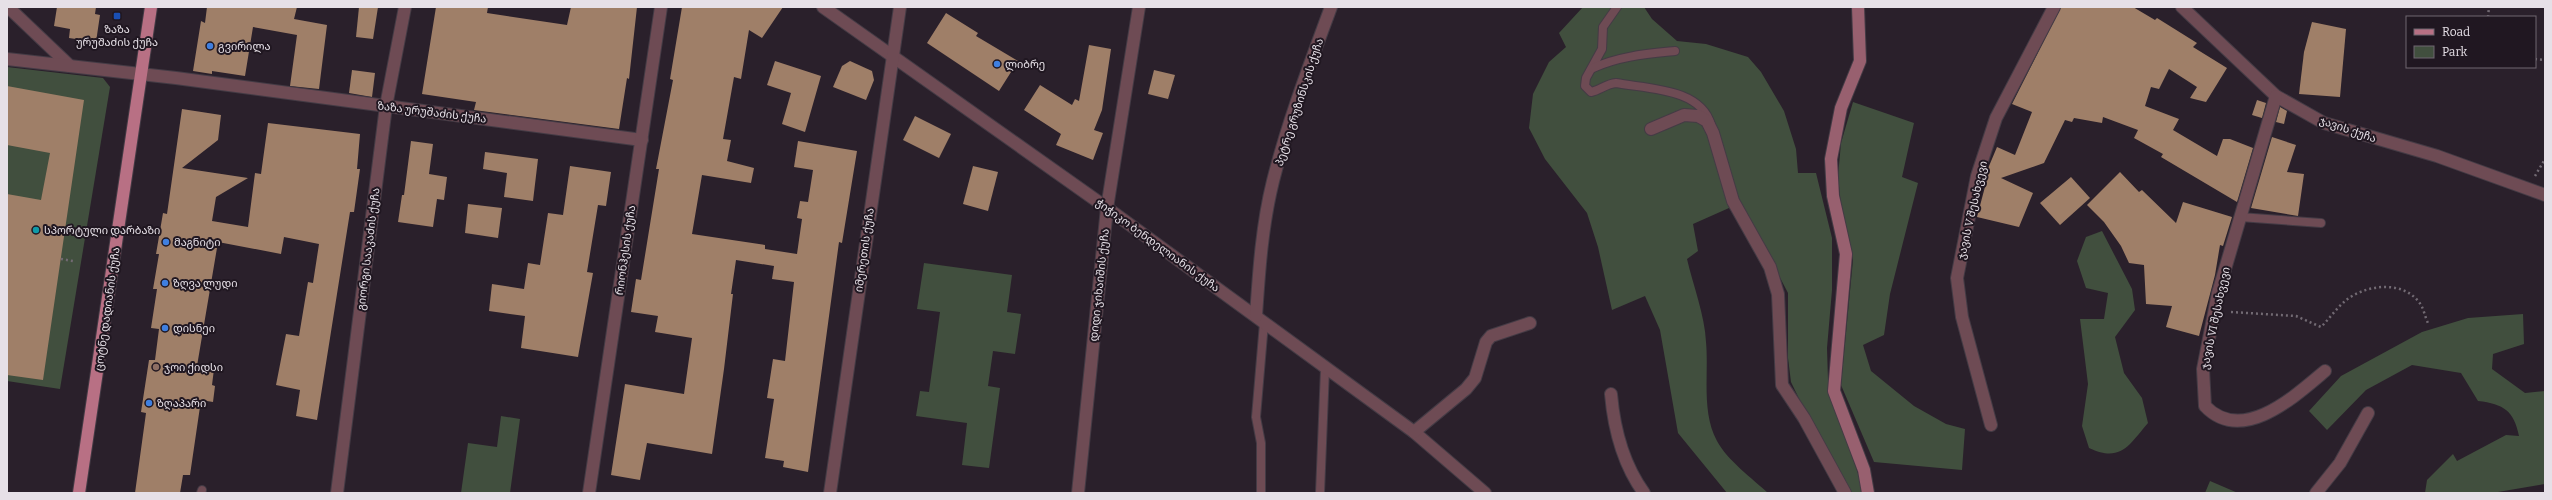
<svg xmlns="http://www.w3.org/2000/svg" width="2552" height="500" font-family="Bitter,'Noto Sans Georgian',serif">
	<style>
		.green { fill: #414f3e }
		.building { fill: #9f7f68 }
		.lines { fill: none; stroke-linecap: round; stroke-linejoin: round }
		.lane-casing { stroke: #443b45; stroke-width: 10 }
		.street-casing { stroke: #443b45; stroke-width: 14 }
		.secondary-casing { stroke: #443b45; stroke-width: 14 }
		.primary-casing { stroke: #443b45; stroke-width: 14 }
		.path { stroke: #726a73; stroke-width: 2.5; stroke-dasharray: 2 3; stroke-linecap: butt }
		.lane { stroke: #6e4b54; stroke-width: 8 }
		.street { stroke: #6e4b54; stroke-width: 12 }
		.secondary { stroke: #98606f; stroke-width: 12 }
		.primary { stroke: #b87084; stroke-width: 12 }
		.transit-dot { fill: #1a4fb4; stroke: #201721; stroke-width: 1.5 }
		.shop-dot { fill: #3f7fe0; stroke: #201721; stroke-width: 1.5 }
		.culture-dot { fill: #0f9aa8; stroke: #201721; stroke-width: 1.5 }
		.education-dot { fill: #8d6e63; stroke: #201721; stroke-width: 1.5 }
		.labels { text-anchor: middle; stroke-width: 4; stroke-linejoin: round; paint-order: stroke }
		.poi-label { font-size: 11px; fill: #e6e0e7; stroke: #201721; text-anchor: start }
		.street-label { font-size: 11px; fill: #e6e0e7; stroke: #201721 }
	</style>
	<rect width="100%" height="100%" fill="#2a202b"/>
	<!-- green -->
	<g class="green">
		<path d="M 1583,7 L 1644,7 L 1652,19 L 1677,41 L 1706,44 L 1748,57 L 1761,72 L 1784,111 L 1796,149 L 1798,173 L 1816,173 L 1832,238 L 1832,290 L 1827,348 L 1828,380 L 1835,408 L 1862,485 L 1862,493 L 1852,493 L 1806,413 L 1791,382 L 1788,358 L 1788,293 L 1742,205 L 1729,208 L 1693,224 L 1698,251 L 1687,259 C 1693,285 1705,316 1706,342 C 1709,373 1701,412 1717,441 C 1727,460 1753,479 1768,493 L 1727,493 L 1678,433 L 1660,330 L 1645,296 L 1612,310 L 1598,247 L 1587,213 L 1545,159 L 1529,128 L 1533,94 L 1549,62 L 1566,47 L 1559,33 Z"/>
		<path d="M 7,67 L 103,78 L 110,87 L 60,389 L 7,381 Z"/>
		<path d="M 1853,102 L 1914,123 L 1902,177 L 1918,183 L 1890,294 L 1884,335 L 1863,345 L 1871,371 L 1914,406 L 1946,424 L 1965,429 L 1962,470 L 1874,462 L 1841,385 L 1853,260 L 1841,206 L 1838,176 L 1841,143 Z"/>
		<path d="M 2102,231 L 2132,289 L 2135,310 L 2115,337 L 2124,373 L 2142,398 L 2148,423 C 2129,445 2121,463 2089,448 L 2082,426 L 2088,384 L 2080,319 L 2104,319 L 2108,293 L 2086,288 L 2077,261 L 2086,237 Z"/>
		<path d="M 924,263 L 1012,275 L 1007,312 L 1021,314 L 1015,354 L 993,351 L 988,386 L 1000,388 L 989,468 L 962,465 L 967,423 L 916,416 L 920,391 L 929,392 L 940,312 L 917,309 Z"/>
		<path d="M 2523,314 L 2524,344 L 2493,354 L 2492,369 L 2525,393 L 2545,391 L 2545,484 L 2492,493 L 2425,493 L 2427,480 L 2453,454 L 2457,461 L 2506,435 L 2519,436 C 2514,411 2504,404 2478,401 L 2461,373 L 2412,365 L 2366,390 L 2327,430 L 2309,411 L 2341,376 L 2422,332 L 2468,318 Z"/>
		<path d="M 501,416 L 520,419 L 510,493 L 461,493 L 468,443 L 497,447 Z"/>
		<path d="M 2210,481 L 2238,493 L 2205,493 Z"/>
	</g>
	<!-- building -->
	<g class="building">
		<path d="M 57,7 L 96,7 L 95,14 L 100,15 L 96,42 L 69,38 L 70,29 L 54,26 Z"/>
		<path d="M 207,7 L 297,7 L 294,19 L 327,25 L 319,89 L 290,86 L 297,35 L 253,27 L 245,76 L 212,71 L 212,74 L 193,71 L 201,21 L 205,23 Z"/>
		<path d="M 359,7 L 378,7 L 373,39 L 356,37 Z"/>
		<path d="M 436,7 L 488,7 L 487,13 L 567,25 L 571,7 L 637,7 L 629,79 L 627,78 L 619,129 L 474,110 L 476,102 L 422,94 Z"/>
		<path d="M 682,7 L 783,7 L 762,38 L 749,30 L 741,79 L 734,77 L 723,139 L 731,140 L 727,161 L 754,168 L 751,183 L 702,175 L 692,234 L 765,245 L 765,249 L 797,254 L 802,219 L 797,218 L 800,201 L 808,202 L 813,170 L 794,167 L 798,141 L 857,151 L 842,243 L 839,242 L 808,472 L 783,467 L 784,461 L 765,458 L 774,399 L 767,398 L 773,359 L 785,361 L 794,282 L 772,279 L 774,266 L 736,260 L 731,294 L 733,294 L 724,369 L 712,454 L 647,443 L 640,480 L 611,475 L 625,384 L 684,394 L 692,338 L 655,332 L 658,316 L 631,312 L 636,279 L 641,280 L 659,169 L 656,169 L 673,80 L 670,79 Z"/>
		<path d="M 2061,7 L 2133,7 L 2155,20 L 2157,18 L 2197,43 L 2193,47 L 2227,68 L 2206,102 L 2190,98 L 2197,87 L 2169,69 L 2159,89 L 2151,87 L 2145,106 L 2179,119 L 2173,130 L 2217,156 L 2223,139 L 2230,139 L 2253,148 L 2237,202 L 2161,157 L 2163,154 L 2134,138 L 2138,130 L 2103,117 L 2102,123 L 2074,118 L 2072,122 L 2065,120 L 2044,163 L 2001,178 L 2033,193 L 2019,227 L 1977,217 L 1986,183 L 1983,185 L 1984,178 L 1997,147 L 2015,155 L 2032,112 L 2012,104 Z"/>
		<path d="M 946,13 L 978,33 L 976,36 L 1018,61 L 999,91 L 927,43 Z"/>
		<path d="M 2312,22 L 2346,29 L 2340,97 L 2299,94 L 2304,52 Z"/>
		<path d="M 1089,45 L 1111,49 L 1102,110 L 1094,130 L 1103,133 L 1093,160 L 1056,145 L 1061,134 L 1024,110 L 1040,85 L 1072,105 L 1075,99 L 1079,101 Z"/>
		<path d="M 775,61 L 821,76 L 805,132 L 782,124 L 791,93 L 767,85 Z"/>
		<path d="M 850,61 L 872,71 L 874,80 L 866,100 L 833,87 L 842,66 Z"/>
		<path d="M 352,70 L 375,73 L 372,97 L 349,93 Z"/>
		<path d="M 1154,70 L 1175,75 L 1168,99 L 1148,94 Z"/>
		<path d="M 7,86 L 84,100 L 43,380 L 7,375 L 7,194 L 41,200 L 50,153 L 7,145 Z"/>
		<path d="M 2257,100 L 2266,103 L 2262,118 L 2252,115 Z"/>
		<path d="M 2280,107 L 2287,111 L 2284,124 L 2276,122 Z"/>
		<path d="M 182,109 L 221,115 L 218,140 L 182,168 L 248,178 L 216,197 L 212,221 L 248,227 L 255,173 L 261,174 L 268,123 L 360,134 L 357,169 L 360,169 L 354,212 L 350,212 L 317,420 L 296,416 L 300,390 L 276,385 L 286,334 L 299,336 L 308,282 L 313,283 L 319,244 L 284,237 L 281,254 L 218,242 L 197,366 L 214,369 L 212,385 L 215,386 L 213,402 L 201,400 L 190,475 L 183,475 L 180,493 L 135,493 L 146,413 L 141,412 L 149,360 L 155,360 L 159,329 L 151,328 L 157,289 L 153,289 L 159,254 L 156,254 L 163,213 L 167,214 Z"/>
		<path d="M 915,116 L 951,134 L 939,158 L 903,140 Z"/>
		<path d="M 2272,137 L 2296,145 L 2287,172 L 2304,174 L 2298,216 L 2251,208 Z"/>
		<path d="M 411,141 L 433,144 L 429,174 L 447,177 L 444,200 L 437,199 L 433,227 L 398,222 L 402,195 L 404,195 Z"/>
		<path d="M 485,152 L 538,159 L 533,201 L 504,197 L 507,173 L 483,169 Z"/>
		<path d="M 570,166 L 611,172 L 606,206 L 598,205 L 587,272 L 593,273 L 578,357 L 521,348 L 525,316 L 489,311 L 492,284 L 524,289 L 528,263 L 540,265 L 548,213 L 563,215 Z"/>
		<path d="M 973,166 L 998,172 L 988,211 L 963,204 Z"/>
		<path d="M 2120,172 L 2139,192 L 2142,190 L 2176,223 L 2183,202 L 2232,217 L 2223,246 L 2220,245 L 2215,275 L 2199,336 L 2166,327 L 2172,306 L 2146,304 L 2144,265 L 2129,263 L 2121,246 L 2104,222 L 2087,205 Z"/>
		<path d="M 2071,177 L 2090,198 L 2060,225 L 2040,203 Z"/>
		<path d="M 468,204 L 502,208 L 498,238 L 465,233 Z"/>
	</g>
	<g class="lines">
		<defs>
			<g id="lane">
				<path d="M 1617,7 L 1603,27 L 1602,49 L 1586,78 L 1585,86 L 1591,92 C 1600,90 1606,84 1616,83 C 1648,89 1701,88 1711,125"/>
				<path d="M 1593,68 C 1620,56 1646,54 1675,51"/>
				<path d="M 2240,217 L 2321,223"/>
				<path d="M 201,493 L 202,490"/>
				<path d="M 1261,493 L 1261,443 L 1256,417 L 1264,323"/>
				<path d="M 1320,493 L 1325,369"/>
			</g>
			<g id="street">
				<path d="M 8,7 L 70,66"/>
				<path d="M 823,7 L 1107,208 L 1414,432 L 1485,493"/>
				<path d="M 2182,7 L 2276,96 L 2324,123 L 2437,156 L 2545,195"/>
				<path d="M 7,59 L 176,78 L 642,140"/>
				<path d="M 2276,96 L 2218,293 L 2203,369 L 2205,406 C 2242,445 2294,397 2325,371"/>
				<path d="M 1651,129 L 1684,115 L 1698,116 L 1707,121 L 1713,133 L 1733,201 L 1770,267 L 1778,294 L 1782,385 L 1804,418 L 1845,493"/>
				<path d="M 1256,316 C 1259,271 1262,225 1273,181 C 1288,121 1310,64 1331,7"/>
				<path d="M 1611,394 C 1614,429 1623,464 1644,493"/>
				<path d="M 1991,425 L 1962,317 L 1957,278 L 1977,176 L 1996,118 L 2054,7"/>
				<path d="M 1414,432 L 1466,389 L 1475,378 L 1486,342 L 1491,336 L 1530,323"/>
				<path d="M 337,493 L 386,106 L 405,7"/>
				<path d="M 589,493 L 661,7"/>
				<path d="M 830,493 L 900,7"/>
				<path d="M 1078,493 L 1107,208 L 1139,7"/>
				<path d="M 2316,493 L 2340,463 L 2368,413"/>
			</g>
			<path id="secondary" d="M 1858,7 L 1860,61 L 1841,108 L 1831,159 L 1833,196 L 1846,254 L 1834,391 L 1864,470 L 1868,493"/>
			<path id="primary" d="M 79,493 L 151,7"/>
		</defs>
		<!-- lane casing -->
		<use href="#lane" class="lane-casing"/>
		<!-- street casing -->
		<use href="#street" class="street-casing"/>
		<!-- secondary casing -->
		<use href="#secondary" class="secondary-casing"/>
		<!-- primary casing -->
		<use href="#primary" class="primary-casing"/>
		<!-- path -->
		<g class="path">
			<path d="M 2488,17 L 2489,7"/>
			<path d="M 2535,59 L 2545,60"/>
			<path d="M 2535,176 L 2545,159"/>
			<path d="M 61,259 L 73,261"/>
			<path d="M 2231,312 L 2296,316 L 2321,327 C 2329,319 2336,309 2344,302 C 2364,284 2405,279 2421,305 C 2424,310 2425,317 2428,323"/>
		</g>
		<!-- lane -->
		<use href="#lane" class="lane"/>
		<!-- street -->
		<use href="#street" class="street"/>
		<!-- secondary -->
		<use href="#secondary" class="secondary"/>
		<!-- primary -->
		<use href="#primary" class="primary"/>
	</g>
	<!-- markers -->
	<rect class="transit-dot" x="113" y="12" width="8" height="8" rx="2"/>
	<g class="shop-dot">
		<circle cx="210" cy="46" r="4"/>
		<circle cx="997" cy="64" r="4"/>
		<circle cx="166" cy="242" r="4"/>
		<circle cx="165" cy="283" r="4"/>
		<circle cx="165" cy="328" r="4"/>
		<circle cx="149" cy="403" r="4"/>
	</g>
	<circle class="culture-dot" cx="36" cy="230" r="4"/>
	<circle class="education-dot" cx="156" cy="367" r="4"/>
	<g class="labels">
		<!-- poi labels -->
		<g class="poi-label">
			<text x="117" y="33" text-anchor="middle">ზაზა<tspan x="117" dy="13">ურუშაძის ქუჩა</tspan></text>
			<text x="218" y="50">გვირილა</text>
			<text x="1005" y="68">ლიბრე</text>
			<text x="44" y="234">სპორტული დარბაზი</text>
			<text x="174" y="246">მაგნიტი</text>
			<text x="173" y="287">ზღვა ლუდი</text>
			<text x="173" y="332">დისნეი</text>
			<text x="164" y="371">ჯოი ქიდსი</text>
			<text x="157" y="407">ზღაპარი</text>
		</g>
		<!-- street labels -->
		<g class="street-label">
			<text transform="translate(1299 102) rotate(-72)" y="4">პეტრე გრუზინსკის ქუჩა</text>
			<text transform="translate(432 112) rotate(7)" y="4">ზაზა ურუშაძის ქუჩა</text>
			<text transform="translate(2348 129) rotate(19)" y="4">ჯავის ქუჩა</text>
			<text transform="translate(1972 210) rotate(-77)" y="4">ჯავის V შესახვევი</text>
			<text transform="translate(1158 245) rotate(36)" y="4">ჭიჭიკო ბენდელიანის ქუჩა</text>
			<text transform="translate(368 249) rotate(-83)" y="4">გიორგი სააკაძის ქუჩა</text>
			<text transform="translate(625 250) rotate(-82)" y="4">რიონჰესის ქუჩა</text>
			<text transform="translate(864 250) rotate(-82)" y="4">იმერეთის ქუჩა</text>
			<text transform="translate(1099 285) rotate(-84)" y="4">დიდი ჯიხაიშის ქუჩა</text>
			<text transform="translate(107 309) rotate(-82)" y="4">ცოტნე დადიანის ქუჩა</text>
			<text transform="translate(2215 318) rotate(-78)" y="4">ჯავის VI შესახვევი</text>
		</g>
	</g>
	<!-- border -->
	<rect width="2552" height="500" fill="none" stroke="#e6e0e7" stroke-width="16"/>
	<!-- legend -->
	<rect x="2406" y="16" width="130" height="52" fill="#201721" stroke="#6f6770"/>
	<rect x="2414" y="29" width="20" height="6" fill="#b87084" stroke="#6f6770"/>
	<text x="2442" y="36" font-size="12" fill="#e6e0e7">Road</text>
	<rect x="2414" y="46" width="20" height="12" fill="#414f3e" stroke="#6f6770"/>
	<text x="2442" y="56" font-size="12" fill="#e6e0e7">Park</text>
</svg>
